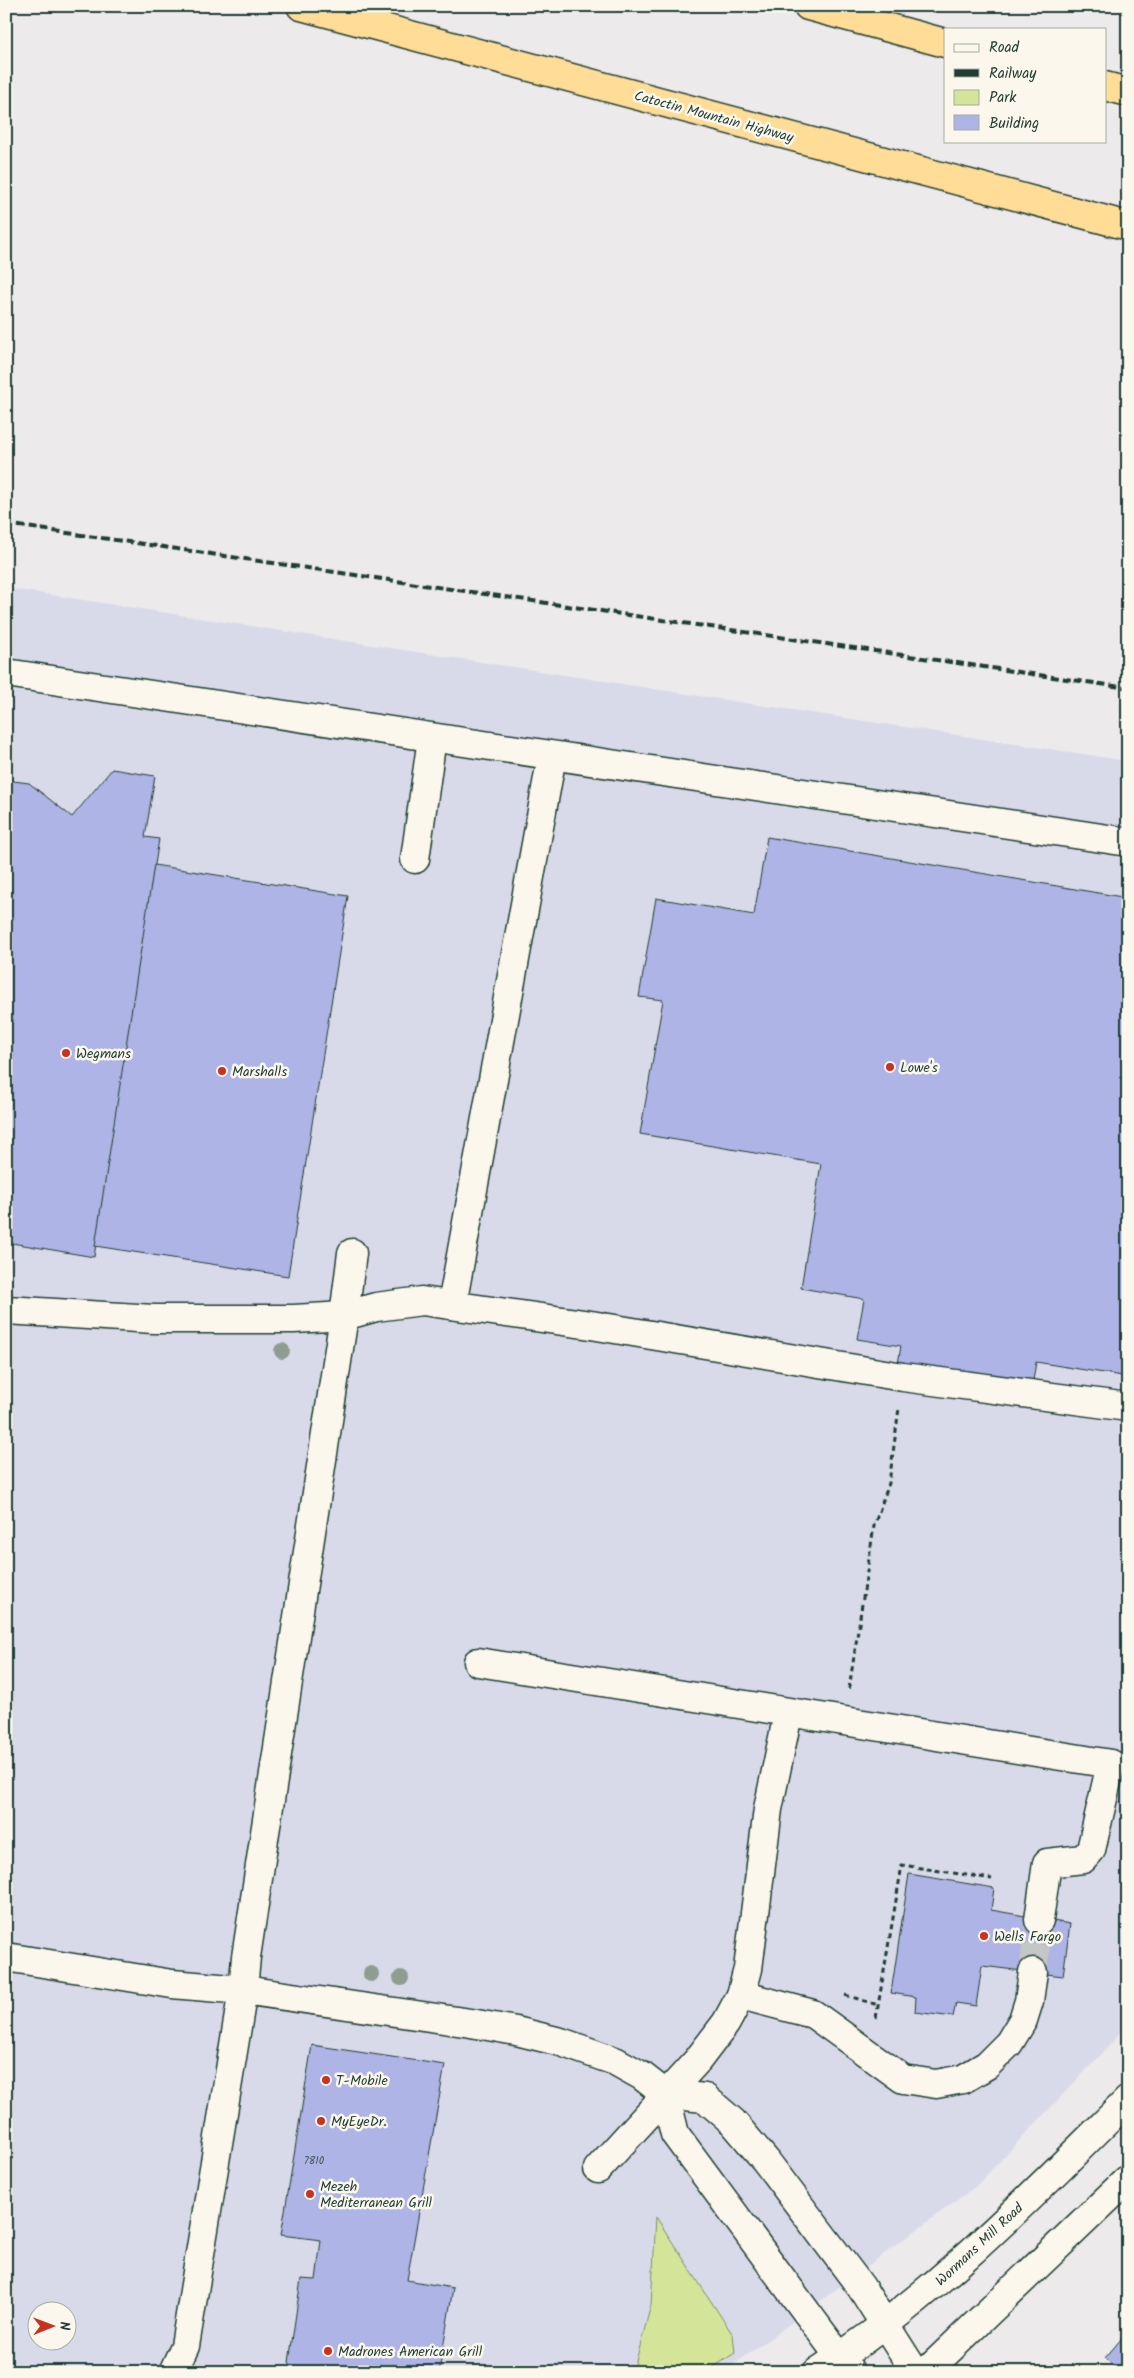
<svg xmlns="http://www.w3.org/2000/svg" width="1134" height="2378" font-family="Kalam,sans-serif">
	<style>
		.built { fill: #d9dae9; fill-rule: evenodd }
		.green { fill: #d4e498; stroke: #7a9066 }
		.building { fill: #aeb4e5; stroke: #1f3d34 }
		.lines { fill: none; stroke-linecap: round; stroke-linejoin: round }
		.minor-tunnel { stroke: #c3c7c6; stroke-width: 28; stroke-dasharray: 28 14; stroke-linecap: butt }
		.minor-casing { stroke: #1f3d34; stroke-width: 31 }
		.highway-casing { stroke: #1f3d34; stroke-width: 31 }
		.path { stroke: #1f3d34; stroke-width: 3; stroke-dasharray: 5 4; stroke-linecap: butt }
		.minor { stroke: #fbf7ec; stroke-width: 28 }
		.highway { stroke: #ffdd96; stroke-width: 28 }
		.rail { stroke: #1f3d34; stroke-width: 4; stroke-dasharray: 8 4; stroke-linecap: butt }
		.tree { fill: #8f9d91 }
		.poi-dot { fill: #c8321e; stroke: #fbf7ec; stroke-width: 2 }
		.labels { text-anchor: middle; stroke-width: 5; stroke-linejoin: round; paint-order: stroke }
		.number-label { font-size: 11px; fill: #435b60 }
		.street-label { font-size: 14px; fill: #1f3d34; stroke: #fbf7ec }
		.poi-label { font-size: 14px; fill: #1f3d34; stroke: #fbf7ec; text-anchor: start }
	</style>
	<rect width="100%" height="100%" fill="#eceaeb"/>
	<filter id="ink" filterUnits="userSpaceOnUse"><feTurbulence type="fractalNoise" baseFrequency=".02" numOctaves="2"/><feDisplacementMap in="SourceGraphic" scale="10" xChannelSelector="R" yChannelSelector="G"/><feConvolveMatrix kernelMatrix="1 2 1 2 8 2 1 2 1" color-interpolation-filters="sRGB"/></filter>
	<g filter="url(#ink)">
		<!-- built -->
		<path class="built" d="M 6,588 L 706,697 L 1128,761 L 1128,2022 L 1110,2045 L 976,2186 L 724,2372 L 6,2372 ZM 38,2310 L 68,2310 L 68,2340 L 38,2340 Z"/>
		<!-- green -->
		<path class="green" d="M 656,2217 L 733,2335 L 735,2353 L 706,2372 L 633,2372 L 651,2305 Z"/>
		<!-- building -->
		<g class="building">
			<path d="M 112,769 L 155,776 L 145,837 L 159,839 L 94,1257 L 6,1242 L 6,780 L 29,783 L 72,817 Z"/>
			<path d="M 767,837 L 1128,898 L 1128,1377 L 1036,1362 L 1032,1387 L 898,1364 L 901,1346 L 857,1339 L 864,1299 L 801,1288 L 821,1164 L 640,1134 L 663,1000 L 639,997 L 656,898 L 754,915 Z"/>
			<path d="M 154,865 L 348,896 L 288,1276 L 95,1246 Z"/>
			<path d="M 909,1874 L 994,1888 L 991,1910 L 1070,1924 L 1063,1976 L 982,1966 L 976,2006 L 956,2003 L 953,2017 L 915,2012 L 916,1997 L 891,1993 Z"/>
			<path d="M 312,2045 L 445,2065 L 407,2280 L 453,2288 L 439,2372 L 296,2372 L 289,2362 L 301,2279 L 316,2280 L 321,2240 L 281,2235 Z"/>
			<path d="M 1128,2331 L 1128,2372 L 1120,2372 L 1105,2358 Z"/>
		</g>
		<g class="lines">
			<!-- minor-tunnel -->
			<path class="minor-tunnel" d="M 1033,1972 L 1039,1920"/>
			<defs>
				<g id="minor">
					<path d="M 6,673 L 1128,842"/>
					<path d="M 415,859 L 432,738"/>
					<path d="M 452,1305 L 552,756"/>
					<path d="M 6,1310 L 154,1319 L 294,1319 L 344,1316 L 376,1307 L 422,1301 L 591,1325 L 903,1377 L 1128,1407"/>
					<path d="M 478,1662 L 1111,1764 L 1091,1850 L 1083,1859 L 1047,1863 L 1039,1920"/>
					<path d="M 6,1957 L 172,1984 L 243,1990 L 471,2023 L 516,2031 L 561,2042 L 615,2061 L 642,2076 L 665,2094 L 705,2098 L 733,2122 L 766,2161 L 861,2287 L 915,2372"/>
					<path d="M 741,1995 L 813,2014 L 903,2079 L 936,2084 L 963,2079 L 987,2065 L 1009,2043 L 1023,2020 L 1029,2001 L 1033,1972"/>
					<path d="M 665,2094 L 675,2134 L 850,2371"/>
					<path d="M 598,2169 L 697,2061 L 726,2023 L 741,1995 L 748,1969 L 768,1809 L 788,1714"/>
					<path d="M 173,2372 L 185,2346 L 243,1990 L 246,1957 L 344,1316 L 352,1253"/>
					<path d="M 817,2372 C 934,2297 1030,2197 1128,2100"/>
					<path d="M 926,2372 L 1128,2179"/>
				</g>
				<g id="highway">
					<path d="M 301,6 L 1128,226"/>
					<path d="M 808,6 L 945,43"/>
					<path d="M 1105,86 L 1128,92"/>
				</g>
			</defs>
			<!-- minor casing -->
			<use href="#minor" class="minor-casing"/>
			<!-- highway casing -->
			<use href="#highway" class="highway-casing"/>
			<!-- path -->
			<g class="path">
				<path d="M 849,1689 L 874,1526 L 889,1483 L 899,1408"/>
				<path d="M 845,1995 L 878,2005"/>
				<path d="M 876,2018 L 902,1865 L 992,1879"/>
			</g>
			<!-- minor -->
			<use href="#minor" class="minor"/>
			<!-- highway -->
			<use href="#highway" class="highway"/>
			<!-- rail -->
			<path class="rail" d="M 6,524 L 1128,688"/>
		</g>
		<!-- trees -->
		<g class="tree">
			<circle cx="282" cy="1351" r="8"/>
			<circle cx="371" cy="1974" r="8"/>
			<circle cx="401" cy="1978" r="8"/>
		</g>
	</g>
	<!-- markers -->
	<g class="poi-dot">
		<circle cx="66" cy="1053" r="5"/>
		<circle cx="890" cy="1067" r="5"/>
		<circle cx="222" cy="1071" r="5"/>
		<circle cx="984" cy="1936" r="5"/>
		<circle cx="326" cy="2080" r="5"/>
		<circle cx="321" cy="2121" r="5"/>
		<circle cx="310" cy="2194" r="5"/>
		<circle cx="328" cy="2351" r="5"/>
	</g>
	<g class="labels">
		<!-- number labels -->
		<g class="number-label">
			<text x="314" y="2164">7810</text>
		</g>
		<!-- street labels -->
		<g class="street-label">
			<text transform="translate(714 116) rotate(15)" y="5">Catoctin Mountain Highway</text>
			<text transform="translate(979 2244) rotate(-43)" y="5">Wormans Mill Road</text>
		</g>
		<!-- poi labels -->
		<g class="poi-label">
			<text x="76" y="1058">Wegmans</text>
			<text x="900" y="1072">Lowe's</text>
			<text x="232" y="1076">Marshalls</text>
			<text x="994" y="1941">Wells Fargo</text>
			<text x="336" y="2085">T-Mobile</text>
			<text x="331" y="2126">MyEyeDr.</text>
			<text x="320" y="2191">Mezeh<tspan x="320" dy="16">Mediterranean Grill</tspan></text>
			<text x="338" y="2356">Madrones American Grill</text>
		</g>
	</g>
	<!-- margin -->
	<rect width="1134" height="2378" fill="none" stroke="#fbf7ec" stroke-width="25"/>
	<rect x="12" y="12" width="1109" height="2353" fill="none" stroke="#1f3d34" stroke-width="2" filter="url(#ink)"/>
	<!-- legend -->
	<rect x="944" y="28" width="162" height="115" fill="#fbf7ec" stroke="#a3ada2"/>
	<rect x="954" y="44" width="25" height="8" fill="#fbf7ec" stroke="#a3ada2"/>
	<text x="989" y="52" font-size="15" fill="#1f3d34">Road</text>
	<rect x="954" y="69" width="25" height="8" fill="#1f3d34" stroke="#a3ada2"/>
	<text x="989" y="78" font-size="15" fill="#1f3d34">Railway</text>
	<rect x="954" y="90" width="25" height="15" fill="#d4e498" stroke="#a3ada2"/>
	<text x="989" y="102" font-size="15" fill="#1f3d34">Park</text>
	<rect x="954" y="115" width="25" height="15" fill="#aeb4e5" stroke="#a3ada2"/>
	<text x="989" y="128" font-size="15" fill="#1f3d34">Building</text>
	<!-- north arrow -->
	<g transform="translate(52 2326) rotate(89)"><circle r="24" fill="#fbf7ec" stroke="#a3ada2"/>
	<path d="M0-4L9 19L0 12L-9 19Z" fill="#c8321e"/>
	<text y="-8" font-size="14" font-weight="bold" text-anchor="middle" fill="#1f3d34">N</text>
	</g>
</svg>
